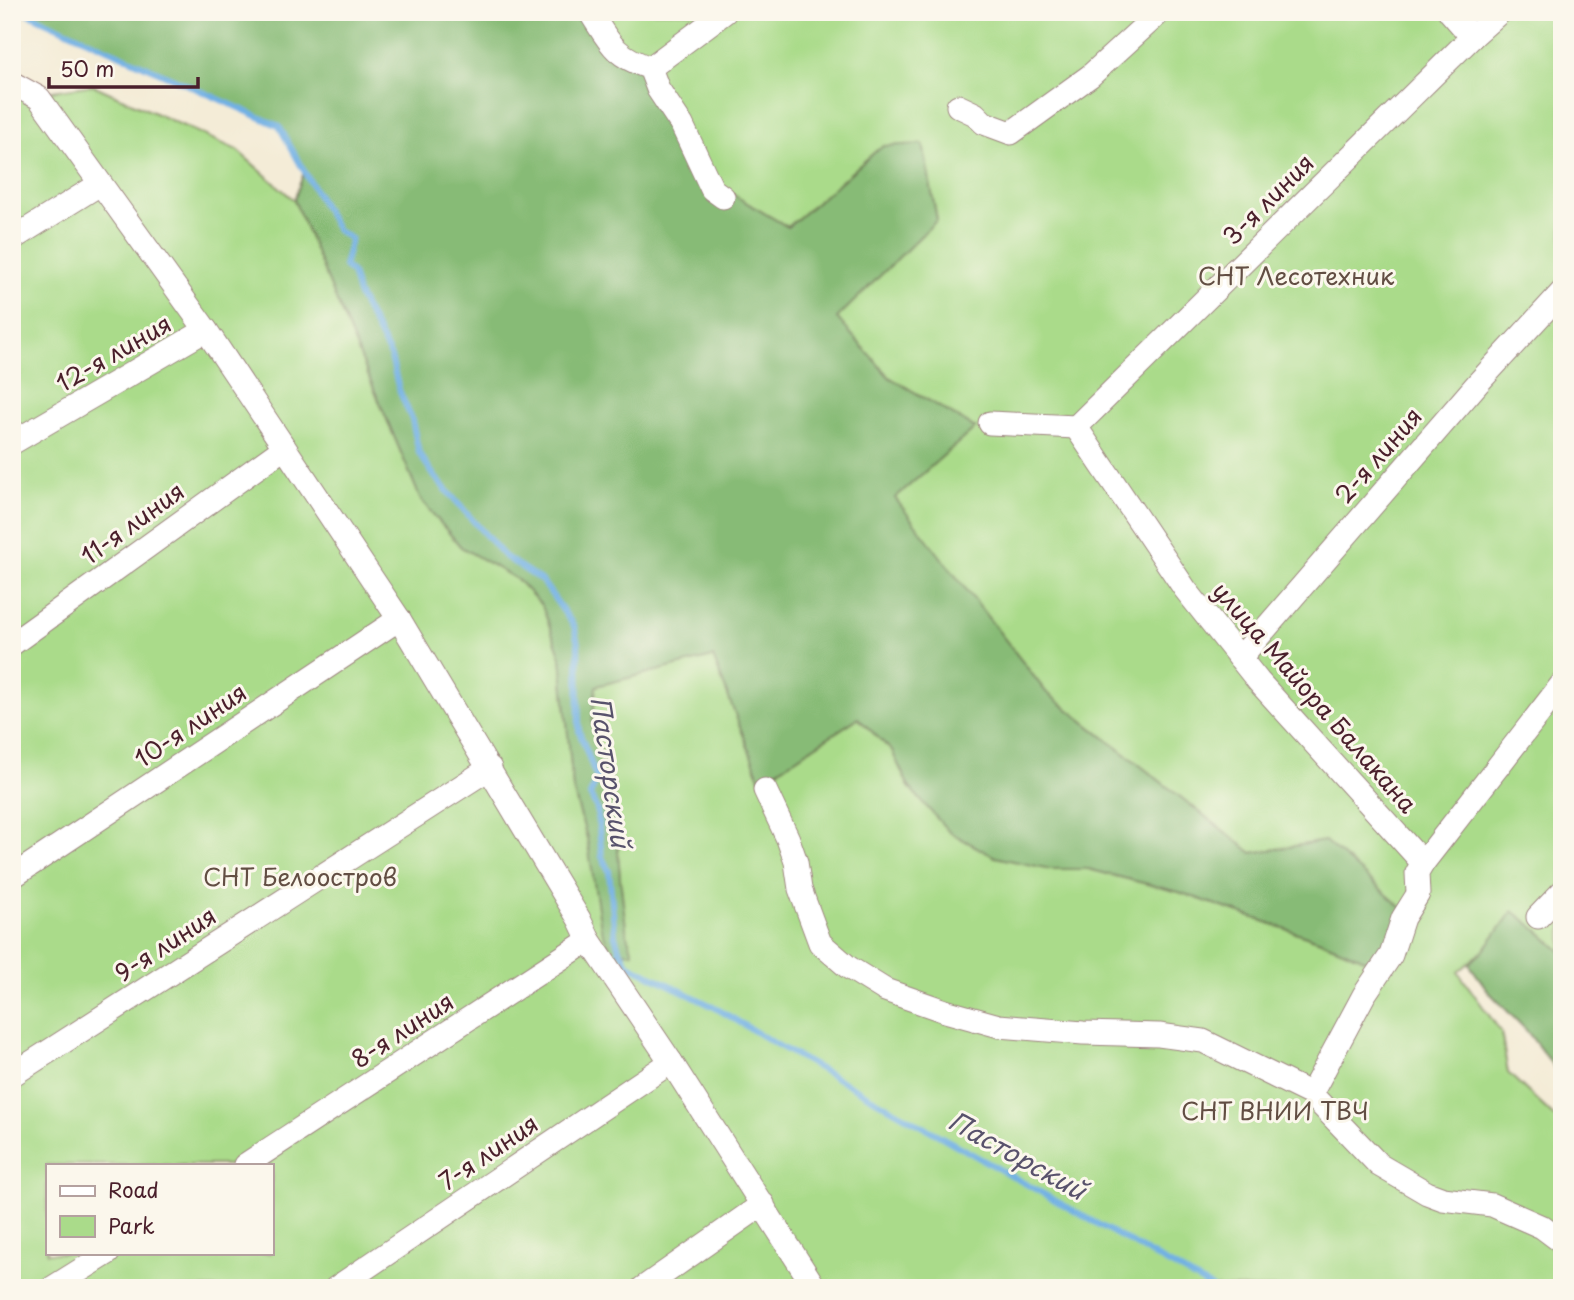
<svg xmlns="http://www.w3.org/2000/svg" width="1574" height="1300" font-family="'Playpen Sans',sans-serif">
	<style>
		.green { fill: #aadb8a; stroke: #7a7d5a; stroke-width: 2; fill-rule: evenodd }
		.forest { fill: #87bb76; stroke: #686d50; stroke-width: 2 }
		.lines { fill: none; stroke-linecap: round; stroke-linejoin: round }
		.stream { stroke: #71b0e4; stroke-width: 6 }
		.street-casing { stroke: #9f8681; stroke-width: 25 }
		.street { stroke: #fff; stroke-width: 23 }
		.labels { text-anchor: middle; stroke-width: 6; stroke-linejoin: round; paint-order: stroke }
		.street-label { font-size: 24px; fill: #4a1f2b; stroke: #fbf7ec }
		.park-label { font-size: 24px; fill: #624e43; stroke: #fbf7ec }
		.water-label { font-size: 26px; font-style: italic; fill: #58526c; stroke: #fbf7ec }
	</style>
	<rect width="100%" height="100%" fill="#fbf7ec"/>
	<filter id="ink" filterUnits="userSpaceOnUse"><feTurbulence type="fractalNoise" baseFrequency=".0143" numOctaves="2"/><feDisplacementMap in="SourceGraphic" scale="14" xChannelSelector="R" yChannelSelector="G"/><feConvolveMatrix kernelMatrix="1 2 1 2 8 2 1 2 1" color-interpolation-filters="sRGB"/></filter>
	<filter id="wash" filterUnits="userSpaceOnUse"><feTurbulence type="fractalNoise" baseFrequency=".00686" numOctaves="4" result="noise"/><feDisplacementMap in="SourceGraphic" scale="28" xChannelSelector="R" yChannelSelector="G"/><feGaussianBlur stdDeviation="1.57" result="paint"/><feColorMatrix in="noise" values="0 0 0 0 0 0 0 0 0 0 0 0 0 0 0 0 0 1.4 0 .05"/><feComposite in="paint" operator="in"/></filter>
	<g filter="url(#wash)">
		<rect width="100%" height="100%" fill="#f4ecd7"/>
		<!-- green -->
		<path class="green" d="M 594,12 L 1562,12 L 1562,952 L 1536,929 L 1513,912 L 1484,950 L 1458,972 L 1501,1032 L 1508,1073 L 1562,1124 L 1562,1288 L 12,1288 L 12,83 L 32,94 L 93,85 L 237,150 L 294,200 L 421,500 L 461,547 L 518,580 L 542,605 L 561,657 L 573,789 L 587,838 L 611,953 L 632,952 L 627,936 L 620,878 L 613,784 L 592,725 L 596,686 L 714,656 L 761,781 L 858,718 L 892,751 L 909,787 L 1050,869 L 1088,869 L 1179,892 L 1321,941 L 1360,957 L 1381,969 L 1325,841 L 1252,853 L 1046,692 L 894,498 L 975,428 L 889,377 L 836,318 L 937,220 L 882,146 L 788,227 L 730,193 L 720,194 ZM 47,1165 L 271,1165 L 271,1253 L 47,1253 Z"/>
		<!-- forest -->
		<g class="forest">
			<path d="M 25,12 L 594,12 L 642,65 L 712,189 L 730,193 L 788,227 L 882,146 L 923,144 L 937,220 L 837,318 L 889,377 L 975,428 L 895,498 L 1046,692 L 1252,853 L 1325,841 L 1407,912 L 1381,969 L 1360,957 L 1321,941 L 1179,892 L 1088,869 L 1050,869 L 995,857 L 949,832 L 909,787 L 892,751 L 858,718 L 761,781 L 713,657 L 596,686 L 592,725 L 613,784 L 620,878 L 627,936 L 633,952 L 611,953 L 601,928 L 587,838 L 573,789 L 561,657 L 542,606 L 518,580 L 461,547 L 421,500 L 294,200 L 304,172 L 279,126 Z"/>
			<path d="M 1513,911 L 1536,929 L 1562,952 L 1562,1078 L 1526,1030 L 1489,992 L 1469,964 L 1484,950 Z"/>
		</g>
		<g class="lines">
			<!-- stream -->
			<path class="stream" d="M 25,12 L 279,126 L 337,230 L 351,239 L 344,266 L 352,273 L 358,294 L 391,357 L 399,390 L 412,420 L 419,453 L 435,477 L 504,556 L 542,581 L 574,626 L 578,644 L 579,731 L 597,779 L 590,795 L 597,809 L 602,857 L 609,871 L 615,936 L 619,949 L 629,965 L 714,1007 L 779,1046 L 1212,1288"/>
		</g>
	</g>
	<g filter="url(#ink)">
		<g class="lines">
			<defs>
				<g id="street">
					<path d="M 590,12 C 610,43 613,55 650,68 L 658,89 L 682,125 L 712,189 L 723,197"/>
					<path d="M 1450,12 L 1472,37"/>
					<path d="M 650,68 L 725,12"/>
					<path d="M 12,83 L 39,98 L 206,330 L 399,619 L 579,919 L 589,940 L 671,1062 L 815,1288"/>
					<path d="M 958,106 L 975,114 L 984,123 L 1011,133 L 1090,76 L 1160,12"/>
					<path d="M 12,239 L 100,184"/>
					<path d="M 990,423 L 1076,427"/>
					<path d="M 1076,427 L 1472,37 L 1500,12"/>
					<path d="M 1076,427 L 1185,589 L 1259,682 L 1423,863"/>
					<path d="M 12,443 L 206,330"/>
					<path d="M 12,644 L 284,448"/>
					<path d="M 1240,658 L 1478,383 L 1562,292"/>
					<path d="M 765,790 L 788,839 L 796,862 L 800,889 L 820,943 L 848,967 L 885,990 L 945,1011 L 999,1026 L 1083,1033 L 1159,1035 L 1203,1041 L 1311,1094 L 1379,1165 L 1427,1193 L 1443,1199 L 1492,1205 L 1542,1227 L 1562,1242"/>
					<path d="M 12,877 L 399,619"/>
					<path d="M 1538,917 L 1562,892"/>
					<path d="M 12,1075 L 490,768"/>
					<path d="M 1311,1094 L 1364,995 L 1391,955 L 1403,918 L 1418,894 L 1417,873 L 1423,863 L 1562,684"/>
					<path d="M 245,1165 L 589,940"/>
					<path d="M 52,1288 L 108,1253"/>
					<path d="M 336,1288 L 671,1062"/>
					<path d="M 643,1288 L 763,1204"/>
				</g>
			</defs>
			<!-- street casing -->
			<use href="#street" class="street-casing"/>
			<!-- street -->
			<use href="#street" class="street"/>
		</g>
	</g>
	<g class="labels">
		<!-- street labels -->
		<g class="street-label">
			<text transform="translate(1269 200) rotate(-45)" y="8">3-я линия</text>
			<text transform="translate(114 354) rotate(-30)" y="8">12-я линия</text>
			<text transform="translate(1379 456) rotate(-49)" y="8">2-я линия</text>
			<text transform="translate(133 524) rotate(-36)" y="8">11-я линия</text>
			<text transform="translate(1314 698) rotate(49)" y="8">улица Майора Балакана</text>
			<text transform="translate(191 726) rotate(-34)" y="8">10-я линия</text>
			<text transform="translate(166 945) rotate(-33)" y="8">9-я линия</text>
			<text transform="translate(403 1031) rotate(-33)" y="8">8-я линия</text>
			<text transform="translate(489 1153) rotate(-34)" y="8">7-я линия</text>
		</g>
		<!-- park labels -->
		<g class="park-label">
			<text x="1296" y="285">СНТ Лесотехник</text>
			<text x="300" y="886">СНТ Белоостров</text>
			<text x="1275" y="1120">СНТ ВНИИ ТВЧ</text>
		</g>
		<!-- water labels -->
		<g class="water-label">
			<text transform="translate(610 772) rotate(82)" y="9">Пасторский</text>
			<text transform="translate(1017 1156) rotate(29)" y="9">Пасторский</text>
		</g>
	</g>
	<!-- margin -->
	<rect width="1574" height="1300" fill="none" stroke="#fbf7ec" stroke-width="42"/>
	<!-- legend -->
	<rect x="46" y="1164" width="228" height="91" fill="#fbf7ec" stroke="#b4a19f" stroke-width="2"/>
	<rect x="60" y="1186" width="35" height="10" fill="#ffffff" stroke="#b4a19f" stroke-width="2"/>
	<text x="108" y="1198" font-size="21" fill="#4a1f2b">Road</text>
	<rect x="60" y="1216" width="35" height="21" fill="#aadb8a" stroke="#b4a19f" stroke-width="2"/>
	<text x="108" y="1234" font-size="21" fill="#4a1f2b">Park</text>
	<!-- scale -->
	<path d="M49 77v10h149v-10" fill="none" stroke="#4a1f2b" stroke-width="3.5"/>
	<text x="60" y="77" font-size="21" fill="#4a1f2b" stroke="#fbf7ec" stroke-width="5" paint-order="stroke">50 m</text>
</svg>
